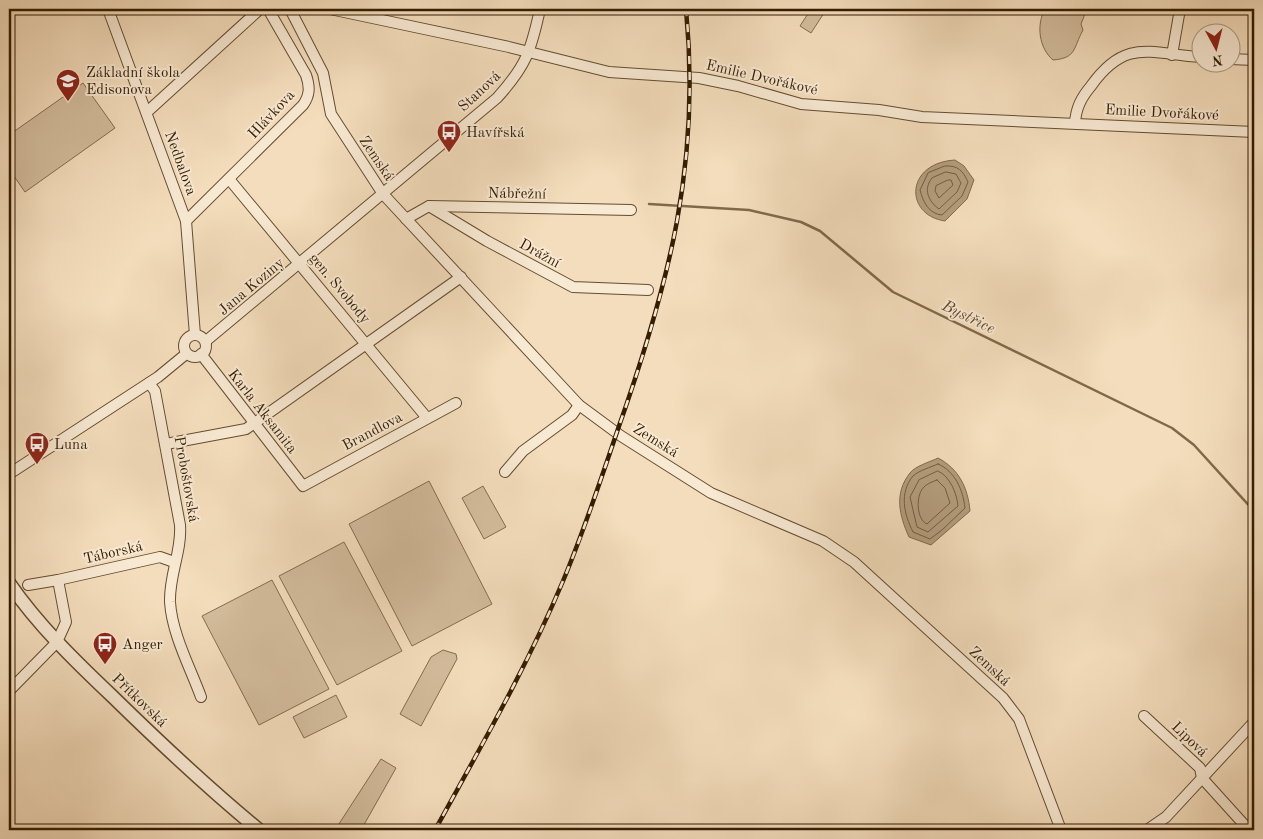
<svg xmlns="http://www.w3.org/2000/svg" width="1263" height="839" font-family="'Old Standard TT',serif">
	<style>
		.green { fill: #d3bc9c; stroke: #846c4e }
		.water { fill: #b39c7c; stroke: #80694a }
		.lines { fill: none; stroke-linecap: round; stroke-linejoin: round }
		.shore { stroke: #745c3e; stroke-width: 1 }
		.stream { stroke: #80694a; stroke-width: 2.5 }
		.minor-casing { stroke: #644d2f; stroke-width: 12 }
		.tertiary-casing { stroke: #644d2f; stroke-width: 15 }
		.minor { stroke: #f8e9d3; stroke-width: 10 }
		.tertiary { stroke: #f8e9d3; stroke-width: 12 }
		.rail-casing { stroke: #341d00; stroke-width: 4.5 }
		.rail { stroke: #f8e9d3; stroke-width: 2.5; stroke-dasharray: 8; stroke-linecap: butt }
		.labels { text-anchor: middle; stroke-width: 4; stroke-linejoin: round; paint-order: stroke }
		.poi-label { font-size: 15px; fill: #341d00; stroke: #f8e9d3; text-anchor: start }
		.street-label { font-size: 15px; fill: #341d00; stroke: #f8e9d3 }
		.water-label { font-size: 16px; font-style: italic; fill: #60492b; stroke: #f8e9d3 }
	</style>
	<rect width="100%" height="100%" fill="#f4ddbc"/>
	<filter id="stains"><feTurbulence type="fractalNoise" baseFrequency=".004" numOctaves="4"/><feColorMatrix values="0 0 0 0 .2 0 0 0 0 .09 0 0 0 0 .02 0 0 0 .5 -.17"/></filter>
	<radialGradient id="worn" r=".72"><stop offset=".6" stop-color="#630" stop-opacity="0"/><stop offset="1" stop-color="#630" stop-opacity=".3"/></radialGradient>
	<!-- green -->
	<g class="green">
		<path d="M 811,9 L 817,9 L 824,13 L 811,33 L 800,26 Z"/>
		<path d="M 1045,9 L 1087,9 L 1081,24 L 1083,30 C 1073,48 1077,58 1053,60 C 1039,48 1036,25 1045,9 Z"/>
		<path d="M 83,83 L 115,128 L 25,192 L 9,169 L 9,135 Z"/>
		<path d="M 429,481 L 492,604 L 412,646 L 349,524 Z"/>
		<path d="M 483,486 L 506,527 L 484,539 L 462,498 Z"/>
		<path d="M 344,542 L 402,651 L 337,685 L 279,576 Z"/>
		<path d="M 272,580 L 329,689 L 259,725 L 202,616 Z"/>
		<path d="M 443,650 L 456,654 L 457,659 L 421,726 L 400,714 L 431,657 Z"/>
		<path d="M 336,695 L 347,717 L 304,738 L 293,717 Z"/>
		<path d="M 381,759 L 396,768 L 361,830 L 335,830 Z"/>
	</g>
	<!-- water -->
	<g class="water">
		<path d="M 955,160 L 964,166 L 974,180 L 967,199 L 945,221 C 904,215 905,163 955,160 Z"/>
		<path d="M 938,458 C 959,469 968,488 970,511 L 931,545 L 909,537 C 899,515 894,493 910,473 C 915,466 930,462 938,458 Z"/>
	</g>
	<g class="lines">
		<!-- shore -->
		<g class="shore">
			<path d="M 945,166 C 958,165 963,171 968,182 L 962,196 L 942,215 C 929,214 923,202 920,190 L 928,173 Z"/>
			<path d="M 946,172 L 956,174 L 961,183 L 957,192 L 939,209 C 928,201 923,189 932,178 Z"/>
			<path d="M 948,180 L 951,180 L 953,185 L 939,198 L 935,191 L 936,186 Z"/>
			<path d="M 938,464 C 955,471 963,490 965,508 L 942,530 L 930,539 L 913,532 C 904,514 899,493 913,476 C 918,471 931,467 938,464 Z"/>
			<path d="M 938,471 C 950,476 957,494 958,506 L 928,532 L 917,527 L 910,497 L 919,480 Z"/>
			<path d="M 937,480 L 945,488 L 950,503 L 927,524 C 916,519 916,496 923,488 C 926,484 932,482 937,480 Z"/>
		</g>
		<!-- stream -->
		<path class="stream" d="M 649,204 L 749,210 L 801,222 L 820,231 L 893,292 L 1172,428 L 1194,445 L 1254,511"/>
		<defs>
			<g id="minor">
				<path d="M 108,9 L 186,221 L 195,335"/>
				<path d="M 290,9 L 323,73 L 331,114 L 383,194 L 579,405 L 621,436 L 711,493 L 823,541 L 854,562 L 1003,698 L 1019,719 L 1061,830"/>
				<path d="M 330,9 L 509,47 L 609,72 L 699,78 L 738,86 L 801,104 L 879,110 L 922,117 L 1254,132"/>
				<path d="M 1172,55 L 1180,9"/>
				<path d="M 1230,59 L 1254,60"/>
				<path d="M 147,112 L 260,9"/>
				<path d="M 1075,123 C 1076,108 1081,98 1091,86 C 1126,37 1151,54 1200,57"/>
				<path d="M 229,179 L 427,418"/>
				<path d="M 429,206 L 487,241 L 573,287 L 648,290"/>
				<path d="M 406,219 L 429,206 L 631,210"/>
				<path d="M 186,221 L 303,105 C 310,95 310,87 306,75 L 268,9"/>
				<circle cx="195" cy="346" r="11"/>
				<path d="M 206,341 L 497,98 C 526,66 531,51 540,9"/>
				<path d="M 201,354 L 303,486 L 456,403"/>
				<path d="M 149,383 L 155,391 L 180,525 C 182,551 169,575 170,602 C 172,634 190,667 201,697"/>
				<path d="M 166,444 L 246,429 L 461,277"/>
				<path d="M 505,472 L 523,451 L 572,415 L 579,405"/>
				<path d="M 9,474 L 158,377 L 186,354"/>
				<path d="M 28,585 L 58,580"/>
				<path d="M 9,691 L 57,642 L 66,622 L 58,580 L 160,557 L 174,562"/>
				<path d="M 1144,716 L 1200,768 L 1202,778 L 1249,830"/>
				<path d="M 1147,830 L 1166,817 L 1254,722"/>
			</g>
			<path id="tertiary" d="M 9,583 C 38,625 75,661 112,696 C 159,742 208,788 259,830"/>
		</defs>
		<!-- minor casing -->
		<use href="#minor" class="minor-casing"/>
		<!-- tertiary casing -->
		<use href="#tertiary" class="tertiary-casing"/>
		<!-- minor -->
		<use href="#minor" class="minor"/>
		<!-- tertiary -->
		<use href="#tertiary" class="tertiary"/>
		<defs>
			<path id="rail" d="M 435,830 C 480,748 527,667 563,581 C 584,531 601,479 618,429 C 669,284 701,163 686,9"/>
		</defs>
		<!-- rail casing -->
		<use href="#rail" class="rail-casing"/>
		<!-- rail -->
		<use href="#rail" class="rail"/>
	</g>
	<!-- icons -->
	<defs>
		<symbol id="school-pin" viewBox="-11 -11 22 30"><path d="M0 17L-7.5 6A9.5 9.5 0 1 1 7.5 6Z" fill="#8f2418" stroke="#f8e9d3"/><path d="M0-5L7-2L0 1L-7-2ZM-4 1L0 2.5L4 1V4Q0 6-4 4Z" fill="#fff"/></symbol>
		<symbol id="bus-pin" viewBox="-11 -11 22 30"><path d="M0 17L-7.5 6A9.5 9.5 0 1 1 7.5 6Z" fill="#8f2418" stroke="#f8e9d3"/><path d="M-5-6H5V4H4V6H2V4H-2V6H-4V4H-5ZM-3.5-4V0h7V-4ZM-3.5 1.2v1.5H-2V1.2ZM2 1.2v1.5H3.5V1.2Z" fill="#fff"/></symbol>
	</defs>
	<g fill-rule="evenodd">
		<use href="#school-pin" x="54" y="67" width="28" height="38"/>
		<use href="#bus-pin" x="435" y="118" width="28" height="38"/>
		<use href="#bus-pin" x="23" y="430" width="28" height="38"/>
		<use href="#bus-pin" x="91" y="630" width="28" height="38"/>
	</g>
	<g class="labels">
		<!-- poi labels -->
		<g class="poi-label">
			<text x="86" y="77">Základní škola<tspan x="86" dy="17">Edisonova</tspan></text>
			<text x="466" y="137">Havířská</text>
			<text x="54" y="449">Luna</text>
			<text x="122" y="649">Anger</text>
		</g>
		<!-- street labels -->
		<g class="street-label">
			<text transform="translate(762 77) rotate(13)" y="5">Emilie Dvořákové</text>
			<text transform="translate(479 91) rotate(-43)" y="5">Stanová</text>
			<text transform="translate(1162 112) rotate(3)" y="5">Emilie Dvořákové</text>
			<text transform="translate(271 114) rotate(-47)" y="5">Hlávkova</text>
			<text transform="translate(377 158) rotate(56)" y="5">Zemská</text>
			<text transform="translate(181 163) rotate(70)" y="5">Nedbalova</text>
			<text transform="translate(517 193) rotate(1)" y="5">Nábřežní</text>
			<text transform="translate(540 253) rotate(29)" y="5">Drážní</text>
			<text transform="translate(251 286) rotate(-40)" y="5">Jana Koziny</text>
			<text transform="translate(340 288) rotate(50)" y="5">gen. Svobody</text>
			<text transform="translate(263 411) rotate(52)" y="5">Karla Aksamita</text>
			<text transform="translate(372 431) rotate(-28)" y="5">Brandlova</text>
			<text transform="translate(656 440) rotate(32)" y="5">Zemská</text>
			<text transform="translate(187 479) rotate(80)" y="5">Proboštovská</text>
			<text transform="translate(113 552) rotate(-13)" y="5">Táborská</text>
			<text transform="translate(990 666) rotate(43)" y="5">Zemská</text>
			<text transform="translate(140 700) rotate(44)" y="5">Přítkovská</text>
			<text transform="translate(1190 739) rotate(44)" y="5">Lipová</text>
		</g>
		<!-- water labels -->
		<g class="water-label">
			<text transform="translate(969 316) rotate(26)" y="6">Bystřice</text>
		</g>
	</g>
	<!-- margin -->
	<rect width="1263" height="839" fill="none" stroke="#f4ddbc" stroke-width="30"/>
	<rect x="10" y="10" width="1243" height="819" fill="none" stroke="#341d00" stroke-width="2.5"/>
	<rect x="15" y="15" width="1233" height="809" fill="none" stroke="#341d00"/>
	<!-- north arrow -->
	<g transform="translate(1216 48) rotate(173)"><circle r="24" fill="#f8e9d3" stroke="#aa977f"/>
	<path d="M0-4L9 19L0 12L-9 19Z" fill="#8f2418"/>
	<text y="-8" font-size="14" font-weight="bold" text-anchor="middle" fill="#341d00">N</text>
	</g>
	<rect width="100%" height="100%" filter="url(#stains)"/>
	<rect width="100%" height="100%" fill="url(#worn)"/>
</svg>
